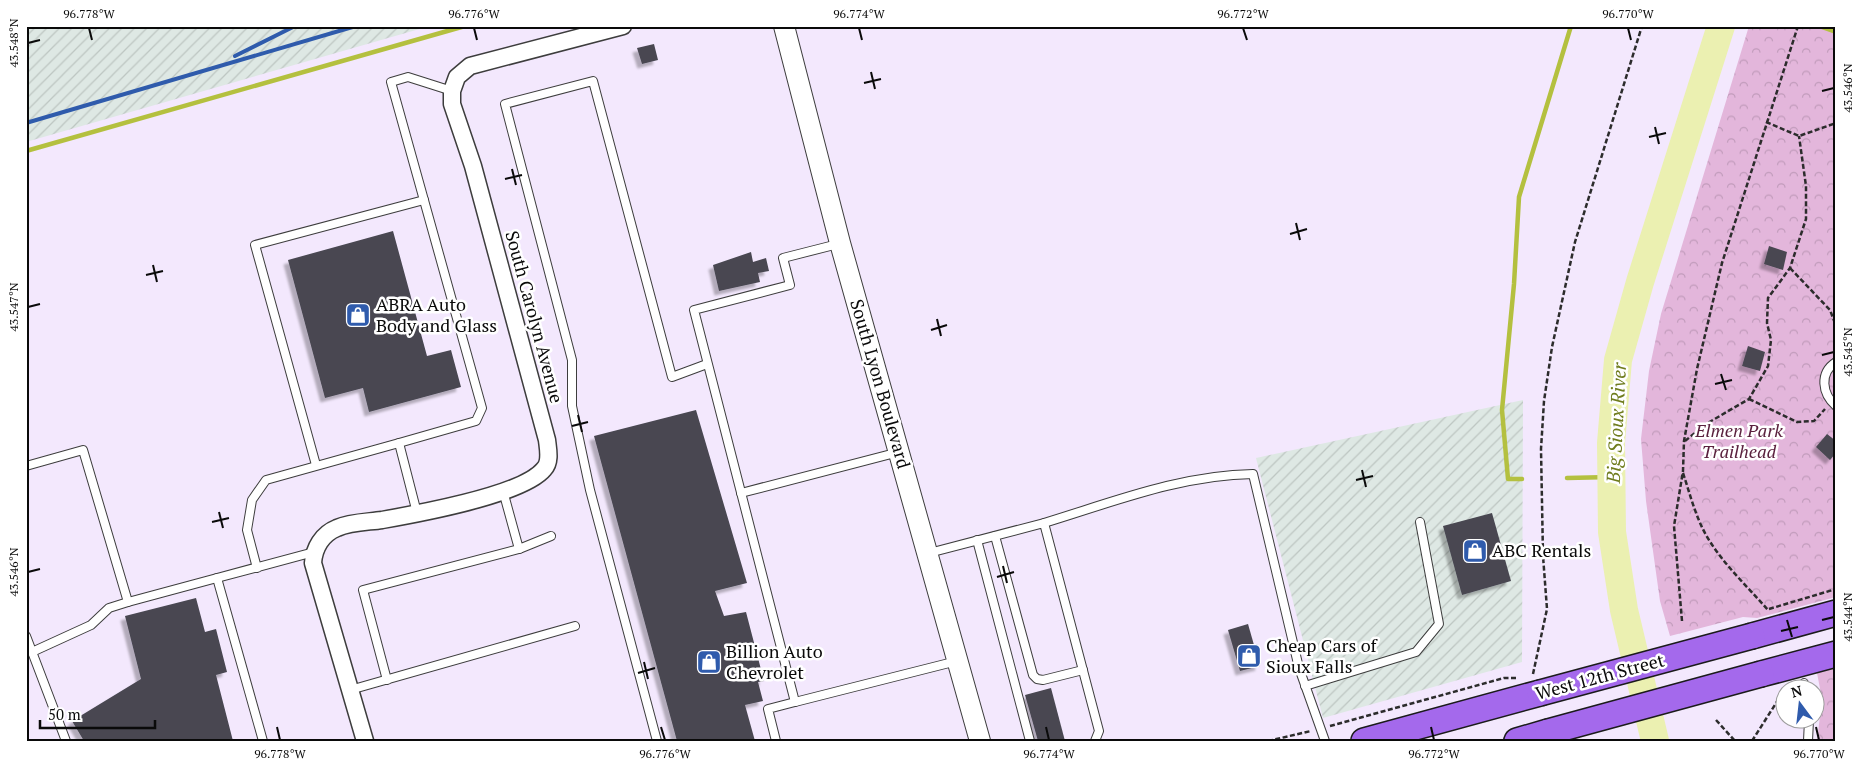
<svg xmlns="http://www.w3.org/2000/svg" width="1862" height="767" font-family="'PT Serif',serif">
	<style>
		.industrial { fill: url(#industrial-furrows) }
		.park { fill: url(#park-crowns) }
		.lines { fill: none; stroke-linecap: round; stroke-linejoin: round }
		.stream { stroke: #b4c03f; stroke-width: 4.5 }
		.river { stroke: #ebf0b1; stroke-width: 28 }
		.building { fill: #484751; filter: url(#shadow) }
		.service-casing { stroke: #3d3d3d; stroke-width: 10 }
		.minor-casing { stroke: #3d3d3d; stroke-width: 19 }
		.tertiary-casing { stroke: #3d3d3d; stroke-width: 22 }
		.primary-casing { stroke: #1b1b1b; stroke-width: 28 }
		.path { stroke: #2c2c2c; stroke-width: 2.5; stroke-dasharray: 5 2.5; stroke-linecap: butt }
		.service { stroke: #fff; stroke-width: 8 }
		.minor { stroke: #fff; stroke-width: 16 }
		.tertiary { stroke: #fff; stroke-width: 20 }
		.primary { stroke: #a469ec; stroke-width: 25 }
		.rail { stroke: #2f5bac; stroke-width: 4 }
		.primary-bridge-casing { stroke: #1b1b1b; stroke-width: 28; stroke-linecap: butt }
		.primary-bridge { stroke: #a469ec; stroke-width: 25 }
		.ticks { fill: none; stroke: #0a0a0a; stroke-width: 2 }
		.labels { text-anchor: middle; stroke-width: 5; stroke-linejoin: round; paint-order: stroke }
		.poi-label { font-size: 18px; fill: #0a0a0a; stroke: #fff; text-anchor: start }
		.street-label { font-size: 18px; fill: #0a0a0a; stroke: #fff }
		.park-label { font-size: 18px; font-style: italic; fill: #5a213e; stroke: #fff }
		.water-label { font-size: 19px; font-style: italic; fill: #6f7c1d; stroke: #fff }
		.neatline { fill: none; stroke: #0a0a0a; stroke-width: 2 }
		.ticks-label { font-size: 12px; text-anchor: middle; fill: #0a0a0a }
	</style>
	<defs>
		<pattern id="industrial-furrows" width="10" height="10" patternUnits="userSpaceOnUse" patternTransform="scale(1.25)"><rect width="10" height="10" fill="#dee8e4"/><path d="M-1 1l2-2M0 10L10 0M9 11l2-2" fill="none" stroke="#bdc6c2"/></pattern>
		<pattern id="park-crowns" width="20" height="18" patternUnits="userSpaceOnUse" patternTransform="scale(1.25)"><rect width="20" height="18" fill="#e3b6db"/><path d="M2 6a3 3 0 1 1 6 0M12 15a3 3 0 1 1 6 0" fill="none" stroke="#c19bbb"/></pattern>
		<filter id="shadow"><feDropShadow dx="-4.5" dy="4.5" stdDeviation="1" flood-color="#0004"/></filter>
	</defs>
	<rect width="100%" height="100%" fill="#f3e8fd"/>
	<!-- industrial -->
	<g class="industrial">
		<path d="M 26,26 L 430,26 L 26,142 Z"/>
		<path d="M 1523,400 L 1522,662 L 1323,718 L 1256,458 Z"/>
	</g>
	<!-- park -->
	<g class="park">
		<path d="M 1749,26 L 1836,26 L 1836,597 L 1757,618 L 1743,617 L 1670,636 L 1660,601 L 1646,501 L 1641,439 L 1649,371 L 1661,314 Z"/>
		<path d="M 1836,668 L 1836,741 L 1817,741 L 1822,699 L 1817,673 Z"/>
	</g>
	<g class="lines">
		<!-- stream -->
		<g class="stream">
			<path d="M 1819,26 L 1836,32"/>
			<path d="M 26,151 L 465,26"/>
			<path d="M 1567,478 L 1611,477"/>
			<path d="M 1522,479 L 1508,479 L 1502,410 L 1514,284 L 1519,197 L 1571,26"/>
		</g>
		<!-- river -->
		<path class="river" d="M 1655,741 L 1624,610 L 1612,532 L 1611,443 L 1618,360 L 1640,282 L 1721,26"/>
	</g>
	<!-- building -->
	<g class="building">
		<path d="M 654,44 L 658,60 L 642,64 L 637,48 Z"/>
		<path d="M 393,231 L 427,356 L 451,350 L 461,387 L 369,412 L 363,388 L 325,398 L 288,260 Z"/>
		<path d="M 1769,246 L 1787,252 L 1783,270 L 1764,264 Z"/>
		<path d="M 751,252 L 753,262 L 766,258 L 769,271 L 758,273 L 760,282 L 719,291 L 713,265 Z"/>
		<path d="M 1748,346 L 1765,352 L 1760,371 L 1742,366 Z"/>
		<path d="M 696,410 L 747,583 L 715,591 L 724,616 L 746,612 L 764,681 L 758,682 L 763,701 L 745,705 L 755,741 L 677,741 L 594,436 Z"/>
		<path d="M 1827,434 L 1836,441 L 1836,453 L 1830,460 L 1816,447 Z"/>
		<path d="M 1492,513 L 1511,581 L 1462,595 L 1443,526 Z"/>
		<path d="M 196,598 L 205,632 L 216,629 L 227,672 L 216,675 L 233,741 L 84,741 L 72,721 L 141,679 L 125,616 Z"/>
		<path d="M 1248,624 L 1260,666 L 1240,671 L 1228,630 Z"/>
		<path d="M 1051,688 L 1065,741 L 1038,741 L 1025,695 Z"/>
	</g>
	<g class="lines">
		<defs>
			<g id="service">
				<path d="M 1836,362 C 1819,373 1822,394 1836,406"/>
				<path d="M 316,465 L 255,245 L 424,200"/>
				<path d="M 26,466 L 83,450 L 128,602 L 217,578"/>
				<path d="M 503,491 L 519,549 L 551,536"/>
				<path d="M 741,493 L 899,452"/>
				<path d="M 417,513 L 399,443 L 476,421 L 482,408 L 391,82 L 408,77 L 452,91"/>
				<path d="M 1044,523 C 1113,502 1181,475 1253,474 L 1299,668 L 1325,741"/>
				<path d="M 995,536 L 1033,675 L 1037,679 L 1043,680 L 1083,670"/>
				<path d="M 977,540 L 1030,741"/>
				<path d="M 929,553 L 1044,523 L 1099,731 L 1095,741"/>
				<path d="M 257,568 L 247,530 L 252,500 L 266,480 L 399,443"/>
				<path d="M 26,636 L 66,741"/>
				<path d="M 32,652 L 91,625 L 109,608 L 128,602"/>
				<path d="M 387,680 L 363,590 L 519,549"/>
				<path d="M 1804,683 L 1806,690"/>
				<path d="M 1305,686 L 1416,652 L 1439,624 L 1420,522"/>
				<path d="M 350,690 L 575,626"/>
				<path d="M 795,702 L 957,661"/>
				<path d="M 263,741 L 217,578 L 314,552"/>
				<path d="M 657,741 L 590,490 L 572,406 L 572,360 L 505,104 L 593,81 L 672,377 L 707,364"/>
				<path d="M 776,741 L 768,709 L 795,702 L 694,310 L 790,285 L 783,258 L 838,244"/>
				<path d="M 1808,741 L 1809,720"/>
			</g>
			<path id="minor" d="M 365,741 L 313,563 C 314,548 322,534 337,528 C 350,522 368,522 382,520 C 416,514 523,495 544,469 C 551,462 548,449 547,440 L 473,166 L 452,104 L 452,91 L 457,77 L 470,66 L 623,26"/>
			<path id="tertiary" d="M 784,26 L 840,243 L 980,741"/>
			<g id="primary">
				<path d="M 1752,636 L 1836,613"/>
				<path d="M 1761,674 L 1836,654"/>
				<path d="M 1364,741 L 1540,693"/>
				<path d="M 1517,741 L 1548,732"/>
			</g>
		</defs>
		<!-- service casing -->
		<use href="#service" class="service-casing"/>
		<!-- minor casing -->
		<use href="#minor" class="minor-casing"/>
		<!-- tertiary casing -->
		<use href="#tertiary" class="tertiary-casing"/>
		<!-- primary casing -->
		<use href="#primary" class="primary-casing"/>
		<!-- path -->
		<g class="path">
			<path d="M 1766,122 L 1799,136 L 1836,123"/>
			<path d="M 1790,268 L 1830,310 L 1836,326"/>
			<path d="M 1749,399 L 1797,422 L 1814,421 L 1825,409"/>
			<path d="M 1685,441 L 1706,424 L 1749,399 L 1768,366 L 1771,340 L 1767,323 L 1768,298 L 1790,268 L 1806,219 L 1806,186 L 1799,136"/>
			<path d="M 1683,473 C 1690,494 1695,515 1706,535 C 1722,563 1747,586 1768,610"/>
			<path d="M 1769,609 L 1836,589"/>
			<path d="M 1682,621 L 1674,526 L 1683,471 L 1684,441 L 1697,369 L 1722,263 L 1798,26"/>
			<path d="M 1533,674 L 1547,609 L 1543,556 L 1541,449 L 1544,401 L 1552,347 L 1575,242 L 1642,26"/>
			<path d="M 1716,720 L 1735,741"/>
			<path d="M 1330,726 L 1504,678 L 1516,678"/>
			<path d="M 1268,741 L 1311,731"/>
			<path d="M 1752,741 L 1785,689"/>
		</g>
		<!-- service -->
		<use href="#service" class="service"/>
		<!-- minor -->
		<use href="#minor" class="minor"/>
		<!-- tertiary -->
		<use href="#tertiary" class="tertiary"/>
		<!-- primary -->
		<use href="#primary" class="primary"/>
		<!-- rail -->
		<g class="rail">
			<path d="M 235,56 L 295,26"/>
			<path d="M 26,123 L 356,26"/>
		</g>
		<defs>
			<g id="primary-bridge">
				<path d="M 1540,693 L 1752,636"/>
				<path d="M 1548,732 L 1761,674"/>
			</g>
		</defs>
		<!-- primary-bridge casing -->
		<use href="#primary-bridge" class="primary-bridge-casing"/>
		<!-- primary-bridge -->
		<use href="#primary-bridge" class="primary-bridge"/>
	</g>
	<!-- ticks -->
	<path class="ticks" d="M 89,28 L 92,40M 474,28 L 477,40M 859,28 L 862,40M 1243,28 L 1247,40M 1628,28 L 1631,40M 28,43 L 40,40M 871,72 L 875,89M 864,83 L 881,79M 1822,91 L 1834,88M 1655,127 L 1659,144M 1649,137 L 1666,133M 512,169 L 516,185M 505,179 L 522,175M 1296,223 L 1300,240M 1290,234 L 1307,229M 153,265 L 157,282M 146,275 L 163,271M 28,307 L 40,304M 937,319 L 941,336M 931,330 L 947,325M 1822,355 L 1834,352M 1721,374 L 1726,390M 1715,384 L 1732,380M 578,415 L 582,432M 572,426 L 588,422M 1362,470 L 1366,487M 1356,480 L 1373,476M 219,512 L 223,528M 212,522 L 229,518M 1003,566 L 1007,583M 28,572 L 40,569M 997,577 L 1014,572M 1787,620 L 1792,637M 1822,620 L 1834,617M 1781,631 L 1798,627M 644,662 L 648,679M 638,673 L 655,668M 277,727 L 280,740M 661,727 L 665,740M 1046,727 L 1049,740M 1431,727 L 1434,740M 1816,727 L 1819,740"/>
	<!-- icons -->
	<defs>
		<symbol id="shop-square" viewBox="-11 -11 22 22"><rect x="-9" y="-9" width="18" height="18" rx="4" fill="#2f5bac" stroke="#fff"/><path d="M-5-2.5h2.3a2.7 3.5 0 0 1 5.4 0H5L5.5 6h-11ZM-1.5-2.5h3a1.5 2.3 0 0 0-3 0Z" fill="#fff"/></symbol>
	</defs>
	<g fill-rule="evenodd">
		<use href="#shop-square" x="344" y="301" width="28" height="28"/>
		<use href="#shop-square" x="1461" y="537" width="28" height="28"/>
		<use href="#shop-square" x="1235" y="642" width="28" height="28"/>
		<use href="#shop-square" x="695" y="648" width="28" height="28"/>
	</g>
	<g class="labels">
		<!-- poi labels -->
		<g class="poi-label">
			<text x="376" y="311">ABRA Auto<tspan x="376" dy="21">Body and Glass</tspan></text>
			<text x="1492" y="557">ABC Rentals</text>
			<text x="1266" y="652">Cheap Cars of<tspan x="1266" dy="21">Sioux Falls</tspan></text>
			<text x="726" y="658">Billion Auto<tspan x="726" dy="21">Chevrolet</tspan></text>
		</g>
		<!-- street labels -->
		<g class="street-label">
			<text transform="translate(534 317) rotate(75)" y="6">South Carolyn Avenue</text>
			<text transform="translate(880 384) rotate(74)" y="6">South Lyon Boulevard</text>
			<text transform="translate(1600 677) rotate(-15)" y="6">West 12th Street</text>
		</g>
		<!-- park labels -->
		<g class="park-label">
			<text x="1739" y="437">Elmen Park<tspan x="1739" dy="21">Trailhead</tspan></text>
		</g>
		<!-- water labels -->
		<g class="water-label">
			<text transform="translate(1616 423) rotate(-87)" y="7">Big Sioux River</text>
		</g>
	</g>
	<!-- border -->
	<rect width="1862" height="767" fill="none" stroke="#ffffff" stroke-width="55"/>
	<!-- north arrow -->
	<g transform="translate(1800 704) rotate(345)"><circle r="24" fill="#ffffff" stroke="#9d9d9d"/>
	<path d="M0-4L9 19L0 12L-9 19Z" fill="#2f5bac"/>
	<text y="-8" font-size="14" font-weight="bold" text-anchor="middle" fill="#0a0a0a">N</text>
	</g>
	<!-- scale -->
	<path d="M40 720v8h115v-8" fill="none" stroke="#0a0a0a" stroke-width="2.5"/>
	<text x="48" y="720" font-size="15" fill="#0a0a0a" stroke="#ffffff" stroke-width="4" paint-order="stroke">50 m</text>
	<rect x="28" y="28" width="1806" height="712" class="neatline"/>
	<g class="ticks-label">
		<text x="89" y="18">96.778°W</text>
		<text x="474" y="18">96.776°W</text>
		<text x="859" y="18">96.774°W</text>
		<text x="1243" y="18">96.772°W</text>
		<text x="1628" y="18">96.770°W</text>
		<text transform="translate(14 43) rotate(-90)" y="4">43.548°N</text>
		<text transform="translate(1848 88) rotate(-90)" y="4">43.546°N</text>
		<text transform="translate(14 307) rotate(-90)" y="4">43.547°N</text>
		<text transform="translate(1848 352) rotate(-90)" y="4">43.545°N</text>
		<text transform="translate(14 572) rotate(-90)" y="4">43.546°N</text>
		<text transform="translate(1848 617) rotate(-90)" y="4">43.544°N</text>
		<text x="280" y="758">96.778°W</text>
		<text x="665" y="758">96.776°W</text>
		<text x="1049" y="758">96.774°W</text>
		<text x="1434" y="758">96.772°W</text>
		<text x="1819" y="758">96.770°W</text>
	</g>
</svg>
